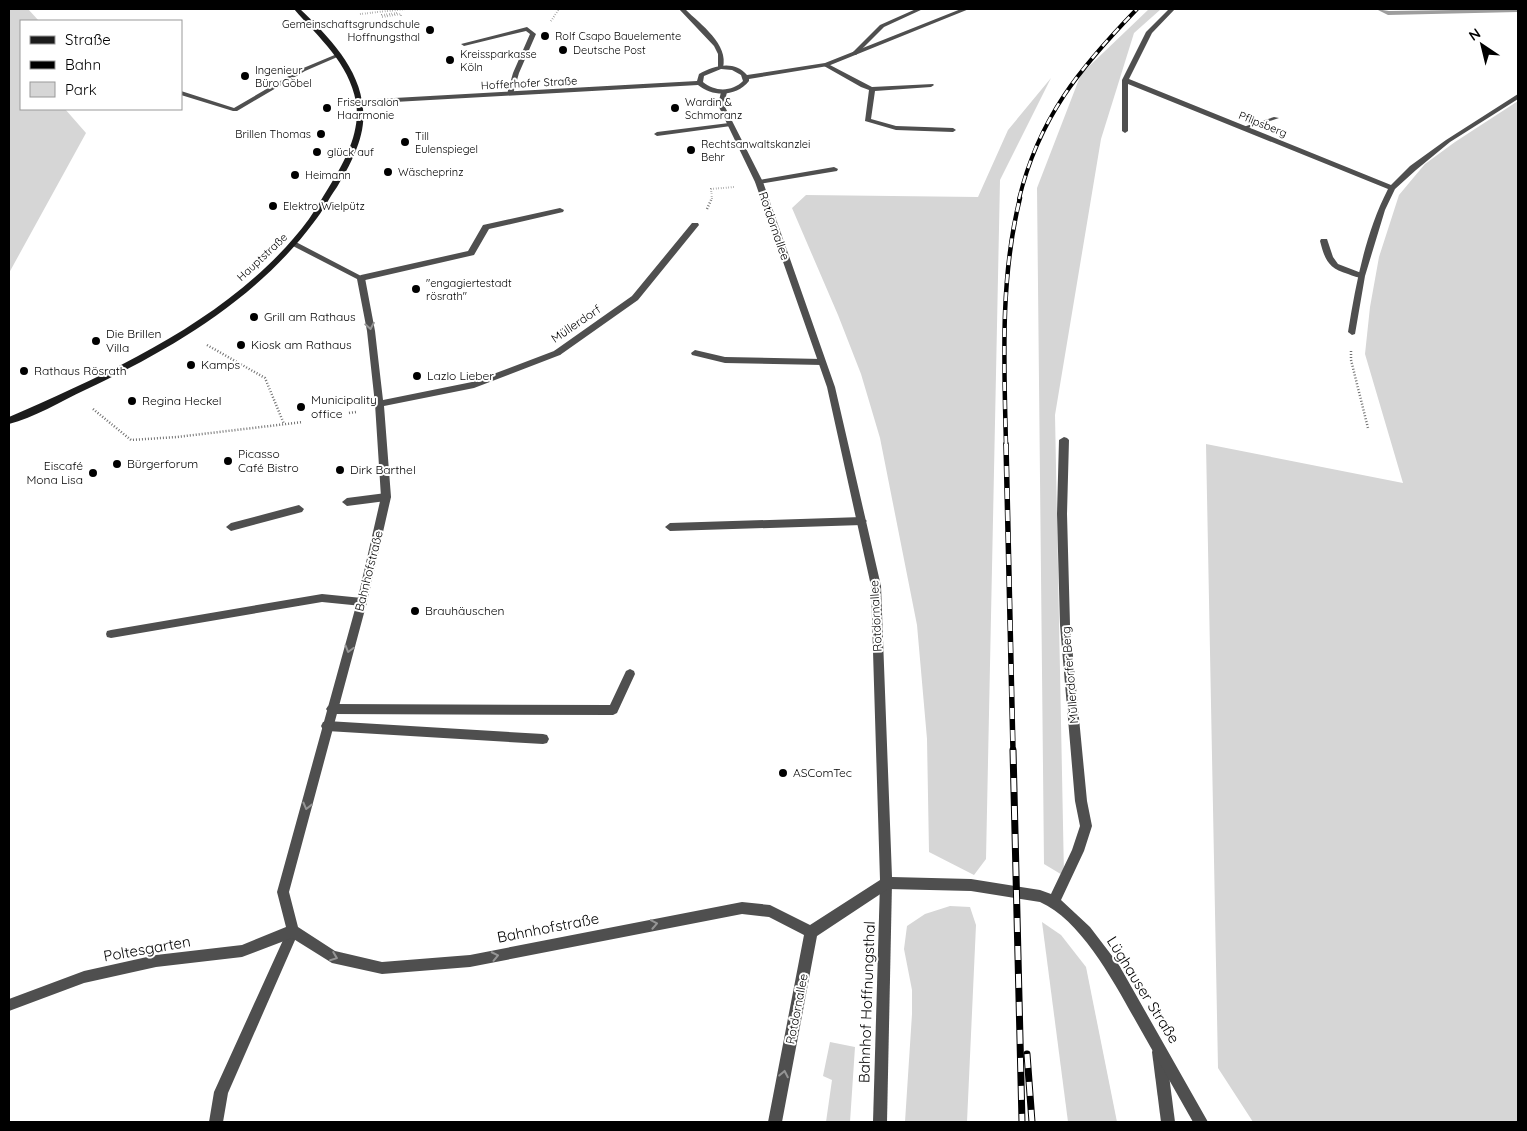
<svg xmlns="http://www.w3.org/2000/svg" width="1527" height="1131" font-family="Quicksand,sans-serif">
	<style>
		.green { fill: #d6d6d6 }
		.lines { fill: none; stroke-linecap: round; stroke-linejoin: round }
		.stream { fill: #9d9d9d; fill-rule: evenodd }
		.path-far1 { stroke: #717171; stroke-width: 2; stroke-dasharray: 0.5 2; stroke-linecap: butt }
		.path { stroke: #717171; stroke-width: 2.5; stroke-dasharray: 1 2; stroke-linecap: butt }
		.service { fill: #4f4f4f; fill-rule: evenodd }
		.minor { fill: #4f4f4f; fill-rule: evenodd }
		.tertiary { fill: #4f4f4f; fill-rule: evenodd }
		.secondary { fill: #1c1c1c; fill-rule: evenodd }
		.rail-far3-casing { stroke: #000; stroke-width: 4 }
		.rail-far2-casing { stroke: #000; stroke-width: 4.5 }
		.rail-far1-casing { stroke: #000; stroke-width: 5.5 }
		.rail-casing { stroke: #000; stroke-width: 7 }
		.rail-far3 { stroke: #fff; stroke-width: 2.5; stroke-dasharray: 8; stroke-linecap: butt }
		.rail-far2 { stroke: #fff; stroke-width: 3; stroke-dasharray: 9; stroke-linecap: butt }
		.rail-far1 { stroke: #fff; stroke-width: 4; stroke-dasharray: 11; stroke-linecap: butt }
		.rail { stroke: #fff; stroke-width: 5; stroke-dasharray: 14; stroke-linecap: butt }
		.oneway { stroke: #959595 }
		.poi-dot { fill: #000; stroke: #fff; stroke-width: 2 }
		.labels { text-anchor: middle; stroke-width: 4; stroke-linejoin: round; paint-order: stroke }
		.far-poi-label { font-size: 11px; fill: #000; stroke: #fff; text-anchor: start }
		.far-street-label { font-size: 11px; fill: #000; stroke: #fff }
		.street-label { font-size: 12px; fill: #000; stroke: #fff }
		.poi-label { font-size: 12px; fill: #000; stroke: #fff; text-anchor: start }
		.near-street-label { font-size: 15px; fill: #000; stroke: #fff }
	</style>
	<rect width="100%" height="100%" fill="#fff"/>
	<!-- green -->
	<g class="green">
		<path d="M 9,9 L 28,9 L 39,21 L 21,21 L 21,109 L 65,109 L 86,133 L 9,273 Z"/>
		<path d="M 1149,9 L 1161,9 L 1134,33 L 1101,139 L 1055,415 L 1064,876 L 1044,864 L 1037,188 L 1081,74 Z"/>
		<path d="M 1051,78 L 1000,180 L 986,859 L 974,875 L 929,852 L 927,739 L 917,625 L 880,438 L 861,374 L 838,315 L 792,208 L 806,195 L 978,197 L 1008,130 Z"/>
		<path d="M 1518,101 L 1518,1122 L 1253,1122 L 1218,1068 L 1206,444 L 1403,483 L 1365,354 L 1370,307 L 1379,257 L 1399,195 L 1414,177 L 1425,164 L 1455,142 Z"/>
		<path d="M 950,906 L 970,907 L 976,925 L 967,1122 L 905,1122 L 912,1014 L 912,990 L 904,949 L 907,926 L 925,914 Z"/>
		<path d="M 1042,922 L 1061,935 L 1086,967 L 1117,1122 L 1068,1122 Z"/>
		<path d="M 830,1042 L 855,1047 L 850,1122 L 826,1122 L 832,1080 L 823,1076 Z"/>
	</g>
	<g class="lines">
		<!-- stream -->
		<path class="stream" d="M 1376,9 L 1389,11 L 1518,9 L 1518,12 L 1388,15 Z"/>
		<!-- path-far1 -->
		<g class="path-far1">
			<path d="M 397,13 L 382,15 L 382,17 L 401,14 L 401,16"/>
			<path d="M 360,14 L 406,9"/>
			<path d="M 551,21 L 559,9"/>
			<path d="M 712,199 L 711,189 L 734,187"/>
		</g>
		<!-- path -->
		<g class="path">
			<path d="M 707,209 L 712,198"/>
			<path d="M 207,345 L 265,378 L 284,424"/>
			<path d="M 1351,351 L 1351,360 L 1368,428"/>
			<path d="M 93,409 L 131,440 L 177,437 L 303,422"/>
			<path d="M 349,413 L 356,412"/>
		</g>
		<!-- service -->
		<g class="service">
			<path d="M 916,9 L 923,9 L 884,27 L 856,55 L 852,55 L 852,53 L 880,25 Z"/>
			<path d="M 527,27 L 536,34 L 519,73 L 513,94 L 508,95 L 507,94 L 513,73 L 530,34 L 526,31 L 464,46 L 461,44 Z"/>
			<path d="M 337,54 L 342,55 L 305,71 L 237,111 L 233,111 L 181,95 L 181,91 L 234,108 L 301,69 Z"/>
			<path d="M 824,64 L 828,64 L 872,87 L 933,84 L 934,85 L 931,87 L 875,91 L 871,119 L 896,126 L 953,128 L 956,130 L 953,132 L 896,130 L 865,121 L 869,90 L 861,87 L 824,66 Z"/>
			<path d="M 1274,117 L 1279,118 L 1245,129 L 1240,128 Z"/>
			<path d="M 729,123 L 731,124 L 731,126 L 657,136 L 654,134 L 657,132 Z"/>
			<path d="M 834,167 L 838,169 L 837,171 L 759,184 L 755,182 L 759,180 Z"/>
			<path d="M 560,208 L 564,210 L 563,212 L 489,229 L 474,255 L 361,281 L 357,278 L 361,275 L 468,251 L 483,225 Z"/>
			<path d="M 692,223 L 698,223 L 699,225 L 638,300 L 560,355 L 554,355 L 554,351 L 632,296 Z"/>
			<path d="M 1321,239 L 1327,239 L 1333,257 L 1338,264 L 1364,274 L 1364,278 C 1358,278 1353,276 1348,274 C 1328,268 1325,260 1320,241 Z"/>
			<path d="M 695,350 L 725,357 L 822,359 L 826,362 L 822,365 L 725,363 L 692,355 L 691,353 Z"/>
			<path d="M 386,493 L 391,497 L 386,501 L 347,506 L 342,502 L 347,498 Z"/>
			<path d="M 299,505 L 304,509 L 302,512 L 231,531 L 226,527 L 231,523 Z"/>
			<path d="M 862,517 L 867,521 L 862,525 L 670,531 L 665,527 L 670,523 Z"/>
			<path d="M 322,594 L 362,598 L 366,599 L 367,602 L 366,605 L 362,606 L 322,602 L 111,638 L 107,637 L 106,634 L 107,631 L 111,630 Z"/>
			<path d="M 630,669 L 634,671 L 635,674 L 617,713 L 613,715 L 332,714 L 328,712 L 326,709 L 328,706 L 332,704 L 610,705 L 626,671 Z"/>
			<path d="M 327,721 L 543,734 L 547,735 L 549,739 L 547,743 L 543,744 L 327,731 L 323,730 L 321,726 L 323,722 Z"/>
			<path d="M 886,877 L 890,879 L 892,883 L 887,1122 L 873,1122 L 880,883 L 882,879 Z"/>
			<path d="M 293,925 L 297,927 L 299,931 L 228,1093 L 223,1122 L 209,1122 L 214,1092 L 289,927 Z"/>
			<path d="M 1159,1045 L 1164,1047 L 1166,1052 L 1175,1122 L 1161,1122 L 1152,1052 L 1154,1047 Z"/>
		</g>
		<!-- minor -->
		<g class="minor">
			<path d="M 679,9 L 685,9 C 701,25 729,44 723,68 L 718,67 L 718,54 L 714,46 Z"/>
			<path d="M 1169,9 L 1175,9 L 1152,33 L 1129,79 L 1391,185 L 1410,166 L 1446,140 L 1518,94 L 1518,99 L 1450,142 L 1416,170 L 1395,189 L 1385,210 L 1365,276 L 1355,334 L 1352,335 L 1348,332 C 1356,283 1365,234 1388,189 L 1128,84 L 1128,131 L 1125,133 L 1122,131 L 1122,80 L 1146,32 Z"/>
			<path d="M 724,90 L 727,92 L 724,105 L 763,182 L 835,387 L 881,586 L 892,877 L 971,879 L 1040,890 L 1051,894 L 1072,850 L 1080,826 L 1075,801 L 1060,625 L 1057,514 L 1059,440 L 1064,437 L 1067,438 L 1069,440 L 1067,514 L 1070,625 L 1087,801 L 1092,826 L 1084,851 L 1061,900 L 1090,927 L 1119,965 L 1208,1122 L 1193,1122 C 1176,1092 1159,1062 1142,1032 C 1119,992 1084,921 1040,902 L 971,891 L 888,889 L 817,936 L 782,1122 L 768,1122 L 804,935 L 769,917 L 742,914 L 470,967 L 382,974 L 332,963 L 292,938 L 242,957 L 156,967 L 84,983 L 9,1011 L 9,999 L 84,971 L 156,955 L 242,945 L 286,927 L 277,892 L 357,602 L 381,497 L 375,404 L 367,331 L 357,279 L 291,245 L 290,243 L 294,241 L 365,278 L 375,331 L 383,400 L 472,382 L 554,351 L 557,350 L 561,353 L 560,355 L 474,388 L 384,406 L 391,497 L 367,602 L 289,892 L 298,927 L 335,951 L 382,962 L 470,955 L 742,902 L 770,905 L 810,925 L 880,880 L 871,586 L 827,387 L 755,182 L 718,105 L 721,92 Z"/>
		</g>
		<!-- tertiary -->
		<path class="tertiary" d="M 961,9 L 969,9 L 828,66 L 749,79 L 749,81 C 737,96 714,98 698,85 L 359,104 L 356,102 L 359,100 L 697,81 L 699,74 C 714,65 735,60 747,75 L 825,63 ZM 721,69 L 732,70 L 741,75 L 743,81 C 732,92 715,92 703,82 L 704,76 Z"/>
		<!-- secondary -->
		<path class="secondary" d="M 294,9 L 300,9 C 328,36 360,68 363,109 C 366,136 351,164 337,187 C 329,198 323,211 314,222 C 257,299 170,350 85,390 C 62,401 33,418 9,424 L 9,417 C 115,371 238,315 309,219 C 316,209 322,198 329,187 C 344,163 361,132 356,102 C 349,63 319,38 294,9 Z"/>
		<defs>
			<path id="rail-far3" d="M 1019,199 C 1039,117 1080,68 1137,9"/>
			<path id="rail-far2" d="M 1006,445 C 1004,363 1000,278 1020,198"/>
			<path id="rail-far1" d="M 1006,444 L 1013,751"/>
			<g id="rail">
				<path d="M 1013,750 L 1022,1122"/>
				<path d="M 1027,1054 L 1032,1122"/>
			</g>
		</defs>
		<!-- rail-far3 casing -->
		<use href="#rail-far3" class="rail-far3-casing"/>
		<!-- rail-far2 casing -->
		<use href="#rail-far2" class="rail-far2-casing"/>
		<!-- rail-far1 casing -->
		<use href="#rail-far1" class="rail-far1-casing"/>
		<!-- rail casing -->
		<use href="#rail" class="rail-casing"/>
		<!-- rail-far3 -->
		<use href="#rail-far3" class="rail-far3"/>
		<!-- rail-far2 -->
		<use href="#rail-far2" class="rail-far2"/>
		<!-- rail-far1 -->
		<use href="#rail-far1" class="rail-far1"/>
		<!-- rail -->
		<use href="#rail" class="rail"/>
	</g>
	<!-- one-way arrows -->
	<defs><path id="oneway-chevron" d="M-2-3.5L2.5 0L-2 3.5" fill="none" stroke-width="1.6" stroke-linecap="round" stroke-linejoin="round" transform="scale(1.25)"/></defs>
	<g class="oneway">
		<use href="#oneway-chevron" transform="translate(370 326) rotate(80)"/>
		<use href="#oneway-chevron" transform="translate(349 649) rotate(106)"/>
		<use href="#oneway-chevron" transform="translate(307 806) rotate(104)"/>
		<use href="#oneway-chevron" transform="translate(654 924) rotate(-11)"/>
		<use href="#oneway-chevron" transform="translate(495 956) rotate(-12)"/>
		<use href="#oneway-chevron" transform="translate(334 957) rotate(21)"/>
		<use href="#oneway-chevron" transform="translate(784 1074) rotate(-79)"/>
	</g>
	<!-- markers -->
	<g class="poi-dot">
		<circle cx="430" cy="30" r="5"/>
		<circle cx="545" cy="36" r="5"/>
		<circle cx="563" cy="50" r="5"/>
		<circle cx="450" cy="60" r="5"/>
		<circle cx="245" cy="76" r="5"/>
		<circle cx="327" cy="108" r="5"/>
		<circle cx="675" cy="108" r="5"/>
		<circle cx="321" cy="134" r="5"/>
		<circle cx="405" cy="142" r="5"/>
		<circle cx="691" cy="150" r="5"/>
		<circle cx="317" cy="152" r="5"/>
		<circle cx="388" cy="172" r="5"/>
		<circle cx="295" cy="175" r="5"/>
		<circle cx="273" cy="206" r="5"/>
		<circle cx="416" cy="289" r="5"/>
		<circle cx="254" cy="317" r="5"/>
		<circle cx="96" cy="341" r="5"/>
		<circle cx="241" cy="345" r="5"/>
		<circle cx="191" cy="365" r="5"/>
		<circle cx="24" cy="371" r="5"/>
		<circle cx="417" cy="376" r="5"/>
		<circle cx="132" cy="401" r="5"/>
		<circle cx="301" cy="407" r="5"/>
		<circle cx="228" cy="461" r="5"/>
		<circle cx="117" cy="464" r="5"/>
		<circle cx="340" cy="470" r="5"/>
		<circle cx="93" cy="473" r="5"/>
		<circle cx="415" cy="611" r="5"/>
		<circle cx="783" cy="773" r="5"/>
	</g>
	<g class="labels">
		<!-- far-poi labels -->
		<g class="far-poi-label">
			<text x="420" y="28" text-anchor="end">Gemeinschaftsgrundschule<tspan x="420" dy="13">Hoffnungsthal</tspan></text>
			<text x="555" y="40">Rolf Csapo Bauelemente</text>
			<text x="573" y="54">Deutsche Post</text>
			<text x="460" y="58">Kreissparkasse<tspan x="460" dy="13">Köln</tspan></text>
			<text x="255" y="74">Ingenieur<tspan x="255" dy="13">Büro Göbel</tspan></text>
			<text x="337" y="106">Friseursalon<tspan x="337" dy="13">Haarmonie</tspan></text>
			<text x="685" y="106">Wardin &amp;<tspan x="685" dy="13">Schmoranz</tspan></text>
			<text x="311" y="138" text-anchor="end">Brillen Thomas</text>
			<text x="415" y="140">Till<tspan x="415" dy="13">Eulenspiegel</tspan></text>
			<text x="701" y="148">Rechtsanwaltskanzlei<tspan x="701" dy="13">Behr</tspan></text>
			<text x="327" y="156">glück auf</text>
			<text x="398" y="176">Wäscheprinz</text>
			<text x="305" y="179">Heimann</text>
			<text x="283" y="210">Elektro Wielpütz</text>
			<text x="426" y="287">"engagiertestadt<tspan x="426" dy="13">rösrath"</tspan></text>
		</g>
		<!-- far-street labels -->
		<g class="far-street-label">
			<text transform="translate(529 83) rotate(-3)" y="4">Hofferhofer Straße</text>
			<text transform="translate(1263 124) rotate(22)" y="4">Pflipsberg</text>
			<text transform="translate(262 257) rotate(-43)" y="4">Hauptstraße</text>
		</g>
		<!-- street labels -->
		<g class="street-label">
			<text transform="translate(774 226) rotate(71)" y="4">Rotdornallee</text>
			<text transform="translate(576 324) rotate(-34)" y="4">Müllerdorf</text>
			<text transform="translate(369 571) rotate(-76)" y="4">Bahnhofstraße</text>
			<text transform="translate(876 616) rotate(-93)" y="4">Rotdornallee</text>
			<text transform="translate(1070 675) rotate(-95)" y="4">Müllerdorfer Berg</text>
			<text transform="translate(797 1009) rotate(-79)" y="4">Rotdornallee</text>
		</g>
		<!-- poi labels -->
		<g class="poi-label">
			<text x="264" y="321">Grill am Rathaus</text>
			<text x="106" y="338">Die Brillen<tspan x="106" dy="14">Villa</tspan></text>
			<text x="251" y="349">Kiosk am Rathaus</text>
			<text x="201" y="369">Kamps</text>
			<text x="34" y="375">Rathaus Rösrath</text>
			<text x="427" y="380">Lazlo Lieber</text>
			<text x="311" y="404">Municipality<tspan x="311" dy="14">office</tspan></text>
			<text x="142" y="405">Regina Heckel</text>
			<text x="238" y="458">Picasso<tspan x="238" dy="14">Café Bistro</tspan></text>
			<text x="127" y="468">Bürgerforum</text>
			<text x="83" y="470" text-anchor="end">Eiscafé<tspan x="83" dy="14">Mona Lisa</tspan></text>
			<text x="350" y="474">Dirk Barthel</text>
			<text x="425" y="615">Brauhäuschen</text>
			<text x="793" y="777">ASComTec</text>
		</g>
		<!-- near-street labels -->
		<g class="near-street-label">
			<text transform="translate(548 928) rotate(-11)" y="5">Bahnhofstraße</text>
			<text transform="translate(147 949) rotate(-10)" y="5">Poltesgarten</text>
			<text transform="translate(1143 990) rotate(58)" y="5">Lüghauser Straße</text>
			<text transform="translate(867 1002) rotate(-88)" y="5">Bahnhof Hoffnungsthal</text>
		</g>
	</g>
	<!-- border -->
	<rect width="1527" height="1131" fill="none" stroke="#000000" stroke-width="20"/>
	<!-- legend -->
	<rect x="20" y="20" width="162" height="90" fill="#ffffff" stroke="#999999"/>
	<rect x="30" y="36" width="25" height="8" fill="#1c1c1c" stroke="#999999"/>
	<text x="65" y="45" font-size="15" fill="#000000">Straße</text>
	<rect x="30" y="61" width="25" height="8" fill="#000000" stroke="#999999"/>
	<text x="65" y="70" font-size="15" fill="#000000">Bahn</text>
	<rect x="30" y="82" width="25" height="15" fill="#d6d6d6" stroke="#999999"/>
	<text x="65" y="95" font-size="15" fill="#000000">Park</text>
	<!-- north arrow -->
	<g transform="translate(1482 45) rotate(325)" stroke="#ffffff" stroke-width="4" paint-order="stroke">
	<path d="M0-4L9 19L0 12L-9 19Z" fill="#000000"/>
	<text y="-8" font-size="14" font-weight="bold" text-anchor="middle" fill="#000000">N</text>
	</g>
</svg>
